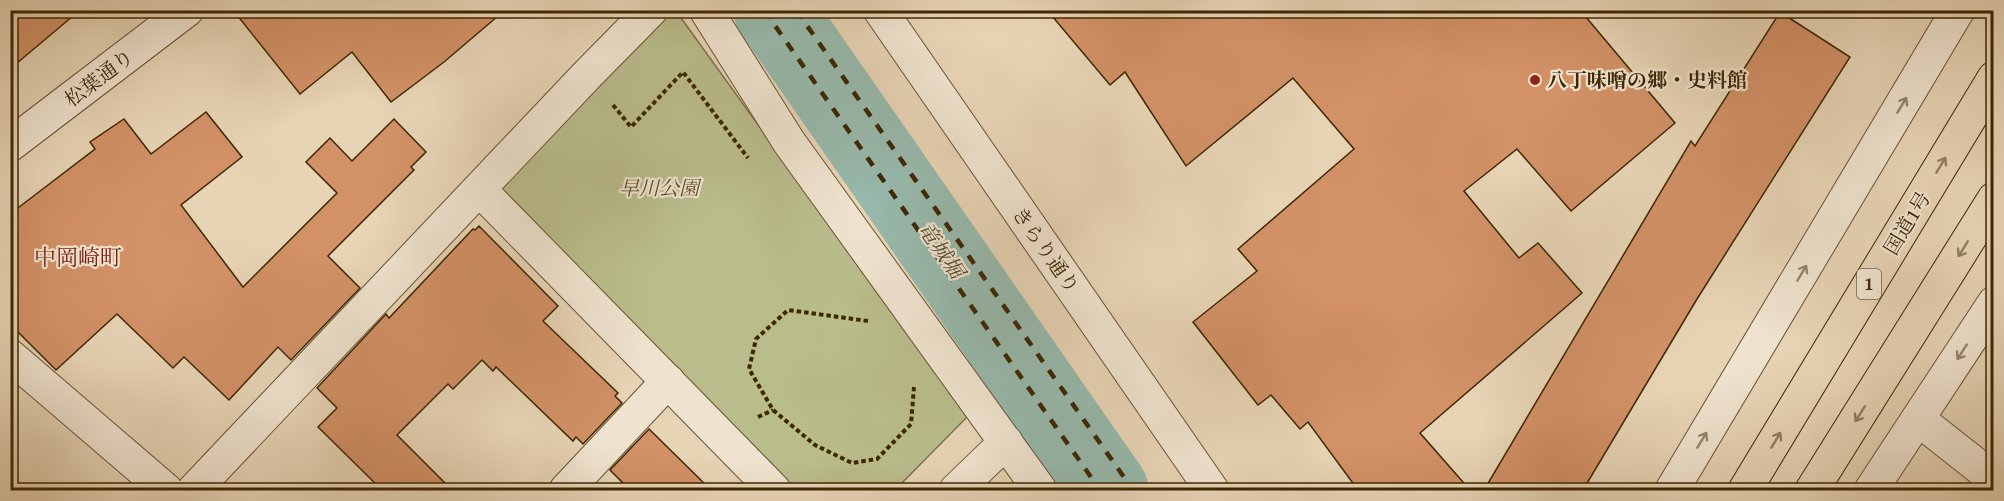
<svg xmlns="http://www.w3.org/2000/svg" width="2004" height="501" font-family="'Gentium Book Plus','Noto Serif JP',serif">
	<style>
		.green { fill: #b9bc8b; stroke: #7c7247; stroke-width: 1.5 }
		.lines { fill: none; stroke-linecap: round; stroke-linejoin: round }
		.river { stroke: #97b8ab; stroke-width: 81 }
		.building { fill: #d29166; stroke: #3e2703; stroke-width: 1.5 }
		.minor-casing { stroke: #685230; stroke-width: 35 }
		.tertiary-casing { stroke: #685230; stroke-width: 35 }
		.trunk-casing { stroke: #3e2703; stroke-width: 35 }
		.path { stroke: #3e2703; stroke-width: 4; stroke-dasharray: 4.5 3; stroke-linecap: butt }
		.minor { stroke: #efe3cf; stroke-width: 33 }
		.tertiary { stroke: #efe3cf; stroke-width: 33 }
		.trunk { stroke: #e7d4b5; stroke-width: 33 }
		.rail { stroke: #3e2703; stroke-width: 4.5; stroke-dasharray: 10 10; stroke-linecap: butt }
		.oneway { stroke: #968569 }
		.oneway2 { stroke: #927e5c }
		.poi-dot { fill: #8f2418; stroke: #efe3cf; stroke-width: 2 }
		.labels { text-anchor: middle; stroke-width: 4.5; stroke-linejoin: round; paint-order: stroke }
		.shield { fill: #efe3cf; stroke: #735f40; stroke-width: 1.5 }
		.shield-label { font-size: 18px; font-weight: bold; fill: #3e2703 }
		.street-label { font-size: 20px; fill: #3e2703; stroke: #efe3cf }
		.poi-label { font-size: 20px; font-weight: bold; fill: #3e2703; stroke: #efe3cf; text-anchor: start }
		.park-label { font-size: 20px; font-style: italic; fill: #5d4c25; stroke: #efe3cf }
		.water-label { font-size: 21px; font-style: italic; fill: #544b2d; stroke: #efe3cf }
		.quarter-label { font-size: 22px; fill: #7a1f14; stroke: #efe3cf }
	</style>
	<rect width="100%" height="100%" fill="#e7d4b5"/>
	<filter id="stains"><feTurbulence type="fractalNoise" baseFrequency=".00333" numOctaves="4"/><feColorMatrix values="0 0 0 0 .2 0 0 0 0 .09 0 0 0 0 .02 0 0 0 .5 -.17"/></filter>
	<radialGradient id="worn" r=".72"><stop offset=".6" stop-color="#630" stop-opacity="0"/><stop offset="1" stop-color="#630" stop-opacity=".3"/></radialGradient>
	<!-- green -->
	<path class="green" d="M 662,11 L 676,11 L 968,416 L 895,490 L 796,490 L 494,189 Z"/>
	<g class="lines">
		<!-- river -->
		<path class="river" d="M 774,10 L 1108,490"/>
	</g>
	<!-- building -->
	<g class="building">
		<path d="M 10,10 L 80,10 L 10,69 Z"/>
		<path d="M 233,10 L 505,10 L 444,62 L 391,102 L 352,52 L 300,94 Z"/>
		<path d="M 1047,10 L 1580,10 L 1675,123 L 1571,211 L 1517,149 L 1464,191 L 1519,258 L 1538,243 L 1582,293 L 1420,433 L 1470,490 L 1358,490 L 1308,422 L 1300,429 L 1271,395 L 1258,405 L 1193,322 L 1257,271 L 1238,249 L 1354,149 L 1293,78 L 1186,166 L 1125,72 L 1110,85 Z"/>
		<path d="M 1780,12 L 1850,57 L 1697,299 L 1583,490 L 1484,490 L 1691,141 L 1695,146 Z"/>
		<path d="M 206,112 L 242,157 L 181,205 L 243,287 L 337,193 L 306,162 L 330,138 L 352,161 L 394,119 L 426,152 L 411,167 L 414,170 L 328,256 L 360,288 L 291,360 L 278,347 L 229,400 L 184,357 L 173,368 L 117,314 L 56,370 L 10,324 L 10,214 L 95,149 L 90,142 L 124,119 L 151,154 Z"/>
		<path d="M 479,226 L 558,306 L 543,321 L 618,393 L 615,396 L 622,403 L 583,444 L 576,437 L 573,441 L 496,367 L 493,371 L 482,360 L 453,389 L 448,384 L 397,435 L 452,490 L 382,490 L 318,427 L 337,408 L 317,388 L 386,314 L 389,318 L 473,229 L 475,230 Z"/>
		<path d="M 649,429 L 711,490 L 630,490 L 610,470 Z"/>
	</g>
	<g class="lines">
		<defs>
			<g id="minor">
				<path d="M 706,10 L 789,142 L 1040,490"/>
				<path d="M 480,190 L 774,490"/>
				<path d="M 10,356 L 166,490"/>
				<path d="M 1918,419 L 1994,479"/>
				<path d="M 194,490 L 587,75 L 651,10"/>
				<path d="M 566,490 L 668,381"/>
				<path d="M 956,490 L 1006,442"/>
				<path d="M 1672,490 L 1958,10"/>
				<path d="M 1871,490 L 1994,303"/>
			</g>
			<g id="tertiary">
				<path d="M 880,10 L 1212,490"/>
				<path d="M 10,145 L 187,10"/>
			</g>
			<g id="trunk">
				<path d="M 1745,490 L 1994,78"/>
				<path d="M 1812,490 L 1994,199"/>
			</g>
		</defs>
		<!-- minor casing -->
		<use href="#minor" class="minor-casing"/>
		<!-- tertiary casing -->
		<use href="#tertiary" class="tertiary-casing"/>
		<!-- trunk casing -->
		<use href="#trunk" class="trunk-casing"/>
		<!-- path -->
		<g class="path">
			<path d="M 613,105 L 631,127 L 683,72 L 748,158"/>
			<path d="M 868,321 L 788,310 L 756,339 L 749,369 L 773,410 L 815,445 L 852,463 L 877,459 L 911,424 L 914,387"/>
			<path d="M 758,417 L 773,410"/>
		</g>
		<!-- minor -->
		<use href="#minor" class="minor"/>
		<!-- tertiary -->
		<use href="#tertiary" class="tertiary"/>
		<!-- trunk -->
		<use href="#trunk" class="trunk"/>
		<!-- rail -->
		<g class="rail">
			<path d="M 764,10 L 1100,490"/>
			<path d="M 796,10 L 1133,490"/>
		</g>
	</g>
	<!-- one-way arrows -->
	<defs><path id="oneway-shaft" d="M-6 0H5M1.5-3L5.5 0L1.5 3" fill="none" stroke-width="1.6" stroke-linecap="round" stroke-linejoin="round" transform="scale(1.5)"/></defs>
	<g class="oneway">
		<use href="#oneway-shaft" transform="translate(1902 105) rotate(-59)"/>
		<use href="#oneway-shaft" transform="translate(1802 273) rotate(-59)"/>
		<use href="#oneway-shaft" transform="translate(1962 352) rotate(123)"/>
		<use href="#oneway-shaft" transform="translate(1702 440) rotate(-59)"/>
	</g>
	<g class="oneway2">
		<use href="#oneway-shaft" transform="translate(1941 165) rotate(-59)"/>
		<use href="#oneway-shaft" transform="translate(1963 249) rotate(122)"/>
		<use href="#oneway-shaft" transform="translate(1860 414) rotate(122)"/>
		<use href="#oneway-shaft" transform="translate(1776 440) rotate(-59)"/>
	</g>
	<!-- markers -->
	<circle class="poi-dot" cx="1535" cy="80" r="6"/>
	<g class="labels">
		<!-- shield labels -->
		<rect class="shield" x="1857" y="269" width="24" height="30" rx="4.5"/>
		<g class="shield-label">
			<text x="1869" y="290">1</text>
		</g>
		<!-- street labels -->
		<g class="street-label">
			<text transform="translate(99 78) rotate(-37)" y="7">松葉通り</text>
			<text transform="translate(1907 223) rotate(-59)" y="7">国道1号</text>
			<text transform="translate(1046 250) rotate(55)" y="7">きらり通り</text>
		</g>
		<!-- poi labels -->
		<g class="poi-label">
			<text x="1547" y="87">八丁味噌の郷・史料館</text>
		</g>
		<!-- park labels -->
		<g class="park-label">
			<text x="659" y="195">早川公園</text>
		</g>
		<!-- water labels -->
		<g class="water-label">
			<text transform="translate(941 250) rotate(55)" y="7">竜城堀</text>
		</g>
		<!-- quarter labels -->
		<g class="quarter-label">
			<text x="78" y="265">中岡崎町</text>
		</g>
	</g>
	<!-- margin -->
	<rect width="2004" height="501" fill="none" stroke="#e7d4b5" stroke-width="36"/>
	<rect x="12" y="12" width="1980" height="477" fill="none" stroke="#3e2703" stroke-width="3"/>
	<rect x="18" y="18" width="1968" height="465" fill="none" stroke="#3e2703" stroke-width="1.5"/>
	<rect width="100%" height="100%" filter="url(#stains)"/>
	<rect width="100%" height="100%" fill="url(#worn)"/>
</svg>
